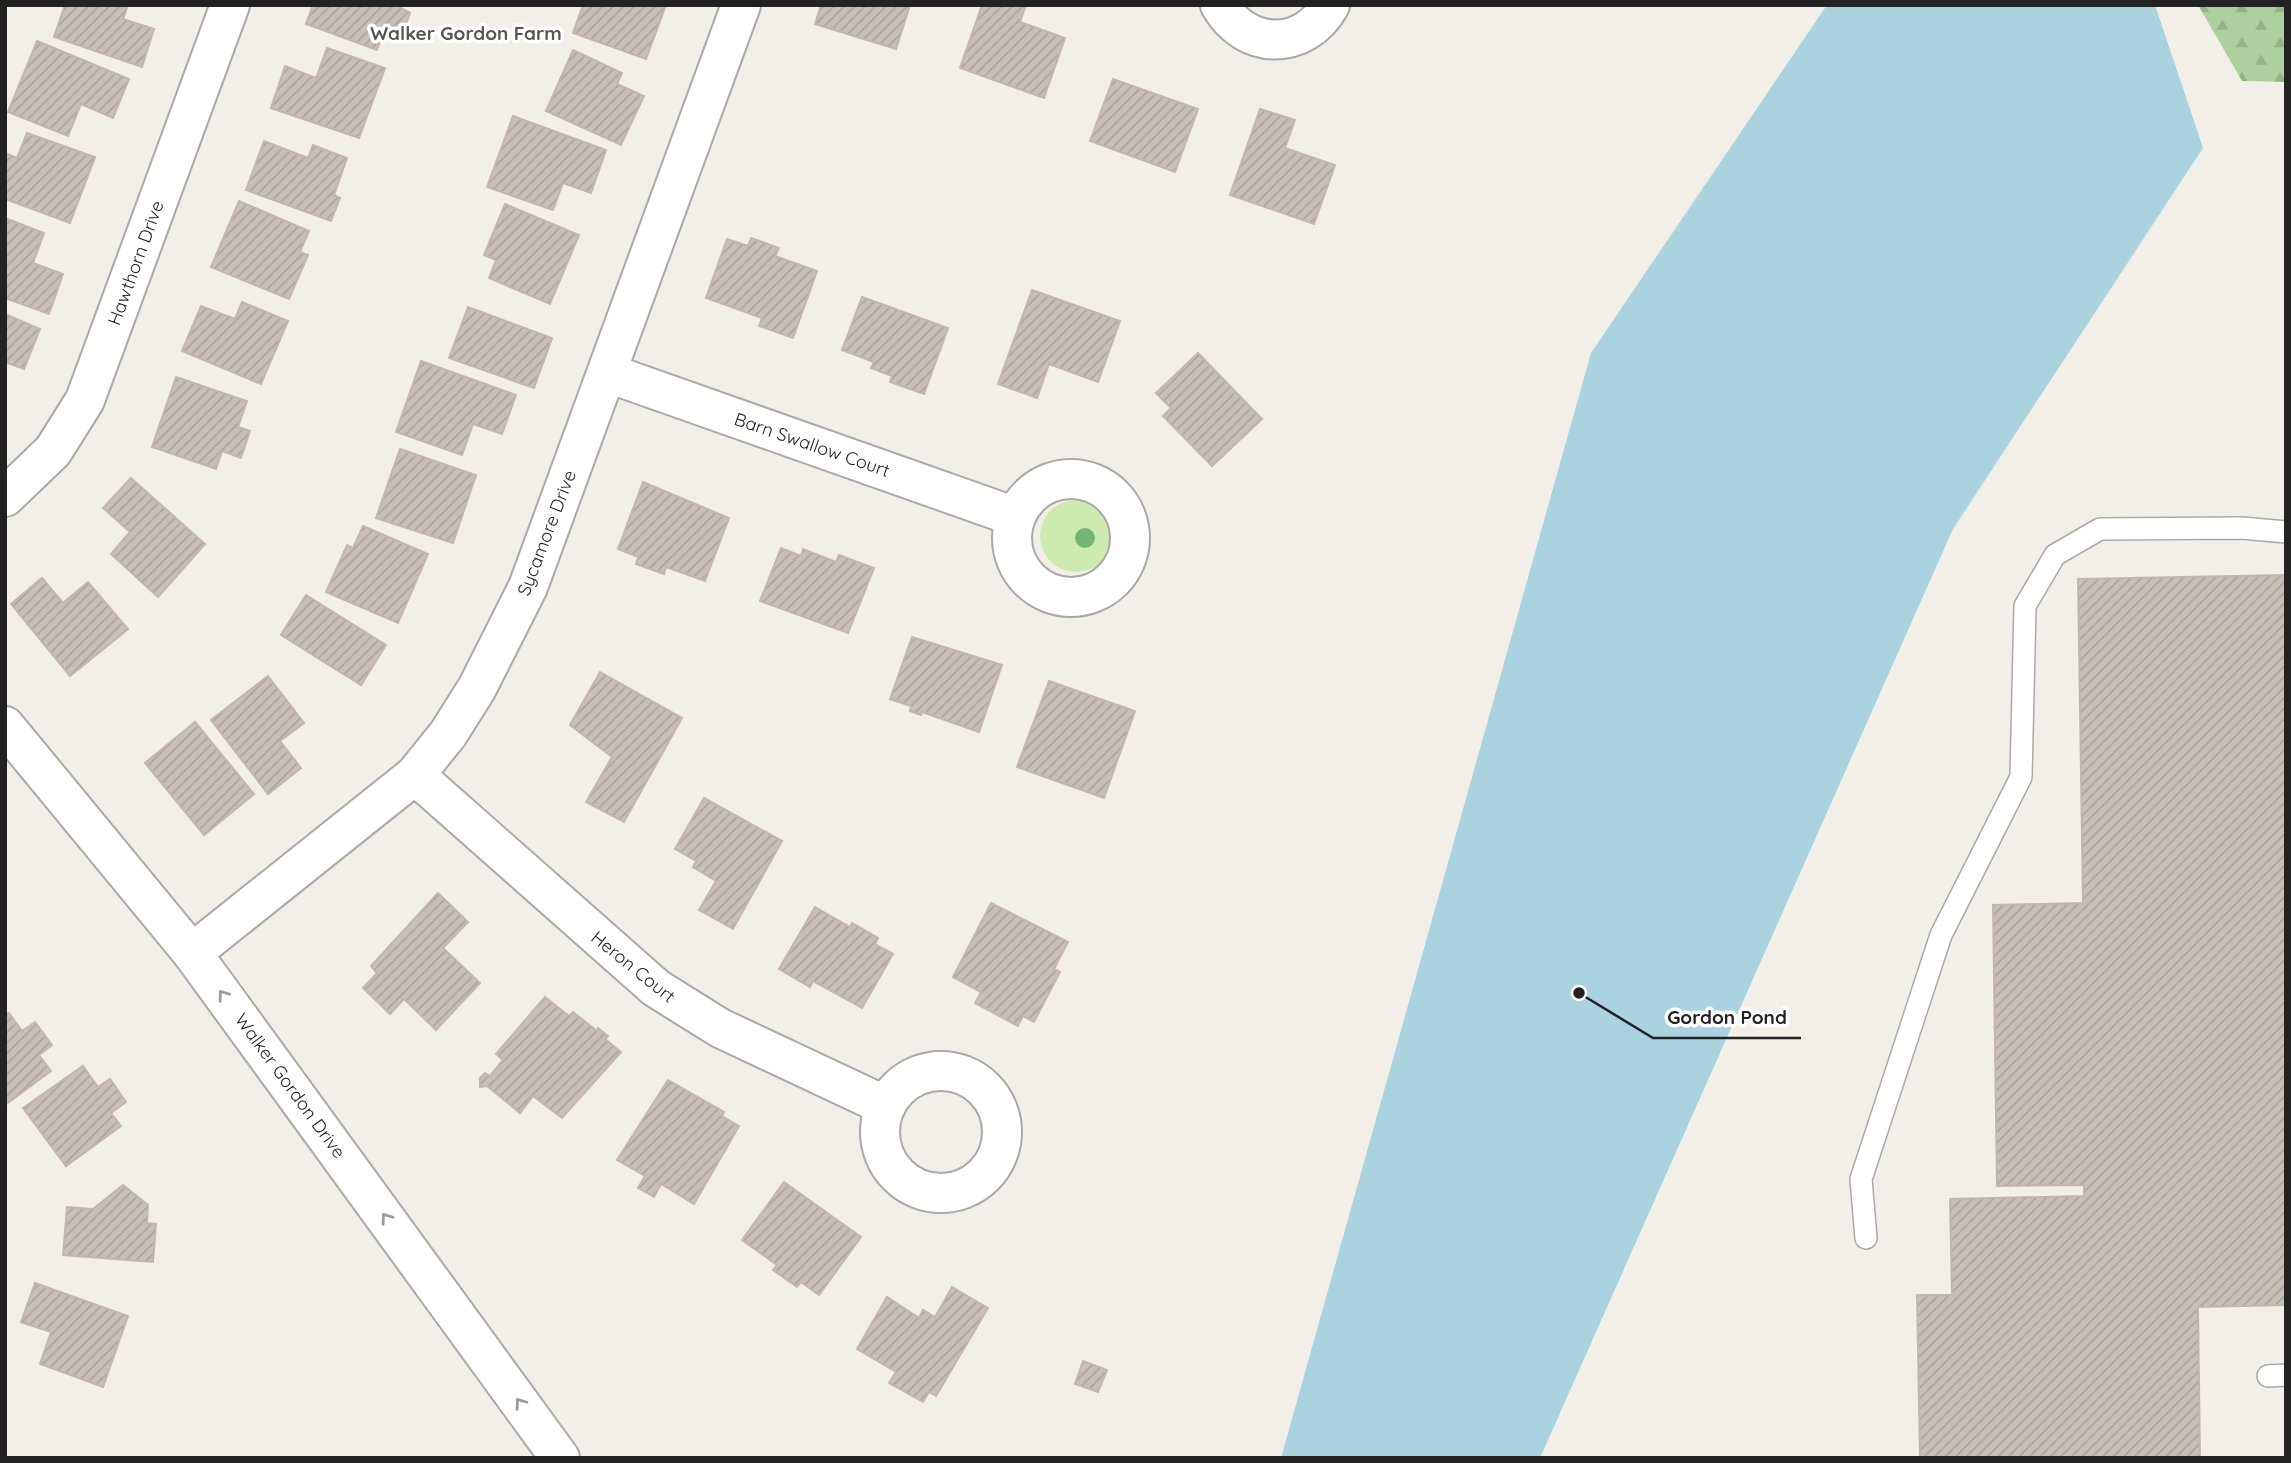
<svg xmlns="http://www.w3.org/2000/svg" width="2291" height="1463" font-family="Quicksand,sans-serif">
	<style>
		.grass { fill: #cdebb0 }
		.forest { fill: url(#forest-firs) }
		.water { fill: #aad3df }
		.building { fill: url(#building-hatch); stroke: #c4b6ab; stroke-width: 2 }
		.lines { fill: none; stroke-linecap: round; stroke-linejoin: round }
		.service-casing { stroke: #a9a9a9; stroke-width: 24 }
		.minor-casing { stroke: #a9a9a9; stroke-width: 42 }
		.service { stroke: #fff; stroke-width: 21 }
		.minor { stroke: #fff; stroke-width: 38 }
		.tree { fill: #74b475 }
		.oneway { stroke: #9c9c9c }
		.labels { text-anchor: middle; stroke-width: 7; stroke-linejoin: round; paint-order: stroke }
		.street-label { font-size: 18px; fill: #222; stroke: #fff }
		.neighbourhood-label { font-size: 19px; font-weight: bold; fill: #555; stroke: #fff }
		.leader { fill: none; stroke: #222; stroke-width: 2.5 }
		.callout-dot { fill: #222; stroke: #fff; stroke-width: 2.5 }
		.callout-label { font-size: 19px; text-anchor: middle; font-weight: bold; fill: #222; stroke: #fff; stroke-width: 7; stroke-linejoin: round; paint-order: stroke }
	</style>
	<defs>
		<pattern id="forest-firs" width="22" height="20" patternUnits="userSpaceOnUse" patternTransform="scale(1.75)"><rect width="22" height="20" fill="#add19e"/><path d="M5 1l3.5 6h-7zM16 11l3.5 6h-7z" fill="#95b388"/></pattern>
		<pattern id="building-hatch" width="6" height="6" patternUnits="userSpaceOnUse" patternTransform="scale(1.75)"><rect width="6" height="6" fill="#c7bfb8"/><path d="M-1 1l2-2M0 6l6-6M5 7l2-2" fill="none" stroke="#aba49e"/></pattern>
	</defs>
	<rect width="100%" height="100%" fill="#f2efe9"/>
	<!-- grass -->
	<circle class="grass" cx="1076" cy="536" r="36"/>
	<!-- forest -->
	<path class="forest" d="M 2198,5 L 2286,5 L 2286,82 L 2242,81 Z"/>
	<!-- water -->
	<path class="water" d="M 1827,5 L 2155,5 L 2203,148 L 1953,529 L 1540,1458 L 1281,1458 L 1591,353 Z"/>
	<!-- building -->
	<g class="building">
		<path d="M 65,5 L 128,5 L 123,19 L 154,29 L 142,67 L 54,37 Z"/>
		<path d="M 313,5 L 396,5 L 410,13 L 400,40 L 383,34 L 377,50 L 306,24 Z"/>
		<path d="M 583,5 L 666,5 L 646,59 L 573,33 Z"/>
		<path d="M 821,5 L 910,5 L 896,49 L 815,24 Z"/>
		<path d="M 982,5 L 1026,5 L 1020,22 L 1065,38 L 1044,98 L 960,68 Z"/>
		<path d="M 37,41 L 129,79 L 113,118 L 81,104 L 68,136 L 8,112 Z"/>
		<path d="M 327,48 L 385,68 L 359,138 L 271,108 L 285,66 L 316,78 Z"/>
		<path d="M 573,50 L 622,73 L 617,84 L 644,96 L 621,145 L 546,111 Z"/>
		<path d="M 1113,79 L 1198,109 L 1175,172 L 1090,141 Z"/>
		<path d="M 1260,109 L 1295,120 L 1285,148 L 1335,165 L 1314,224 L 1230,195 Z"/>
		<path d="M 513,116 L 606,150 L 591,193 L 563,183 L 553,210 L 487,187 Z"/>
		<path d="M 27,133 L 95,157 L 70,223 L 5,199 L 5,153 L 17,158 Z"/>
		<path d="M 264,141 L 308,158 L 313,145 L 347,158 L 334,195 L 340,198 L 331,221 L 246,190 Z"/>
		<path d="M 239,201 L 309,231 L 300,252 L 308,255 L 289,299 L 211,267 Z"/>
		<path d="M 505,204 L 579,235 L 550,304 L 489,278 L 496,260 L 484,255 Z"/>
		<path d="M 5,218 L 44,233 L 33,263 L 63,274 L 49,314 L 5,298 Z"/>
		<path d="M 751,238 L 779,248 L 775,256 L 817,271 L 793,338 L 759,326 L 762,318 L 706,298 L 727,239 L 748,246 Z"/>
		<path d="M 1032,290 L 1120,321 L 1098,382 L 1049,364 L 1037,398 L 998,384 Z"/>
		<path d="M 862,297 L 948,328 L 924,394 L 890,382 L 892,376 L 871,368 L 874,362 L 842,350 Z"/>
		<path d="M 242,302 L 288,321 L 261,384 L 182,351 L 201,306 L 235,319 Z"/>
		<path d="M 468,307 L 552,338 L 534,388 L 449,358 Z"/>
		<path d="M 5,314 L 40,329 L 24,369 L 5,362 Z"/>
		<path d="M 1198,353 L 1262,419 L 1212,466 L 1163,416 L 1171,408 L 1156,393 Z"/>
		<path d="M 421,361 L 516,395 L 502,434 L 473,424 L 462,455 L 396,432 Z"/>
		<path d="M 176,377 L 247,401 L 238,427 L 250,431 L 241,458 L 222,451 L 216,469 L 152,447 Z"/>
		<path d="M 400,449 L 476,475 L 453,543 L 376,518 Z"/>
		<path d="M 131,478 L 205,544 L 158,597 L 111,554 L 130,532 L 103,508 Z"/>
		<path d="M 643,482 L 729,518 L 705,581 L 666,567 L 664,574 L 636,564 L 638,557 L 618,549 Z"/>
		<path d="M 363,526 L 428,554 L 398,623 L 326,592 L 347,545 L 353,548 Z"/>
		<path d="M 781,548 L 801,556 L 803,549 L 836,562 L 839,555 L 874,568 L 848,633 L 760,601 Z"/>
		<path d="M 2286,575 L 2286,1305 L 2198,1307 L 2200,1458 L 1920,1458 L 1917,1295 L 1952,1295 L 1950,1199 L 2084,1196 L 2084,1185 L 1997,1186 L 1993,905 L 2083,903 L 2078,579 Z"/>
		<path d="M 42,578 L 63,603 L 88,582 L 128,629 L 70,676 L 11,604 Z"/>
		<path d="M 306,595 L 386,645 L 361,685 L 281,635 Z"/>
		<path d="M 912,637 L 1002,665 L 979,732 L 922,712 L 921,715 L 910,711 L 911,706 L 890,699 Z"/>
		<path d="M 600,672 L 682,718 L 624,822 L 586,802 L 612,757 L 570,725 Z"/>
		<path d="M 268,676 L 304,723 L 280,741 L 301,768 L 268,794 L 211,720 Z"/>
		<path d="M 1049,681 L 1135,711 L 1104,798 L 1017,767 Z"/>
		<path d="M 195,722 L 254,794 L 204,835 L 145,763 Z"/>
		<path d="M 704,798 L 782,841 L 733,929 L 699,910 L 716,881 L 693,867 L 696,861 L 675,849 Z"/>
		<path d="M 438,893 L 468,922 L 443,948 L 480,983 L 436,1030 L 404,999 L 390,1014 L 363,988 L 377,973 L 371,966 Z"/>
		<path d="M 991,903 L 1068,942 L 1054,969 L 1060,972 L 1034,1022 L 1023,1016 L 1018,1026 L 975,1003 L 981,992 L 953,977 Z"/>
		<path d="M 815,907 L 850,927 L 852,923 L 878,938 L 875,944 L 893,954 L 862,1008 L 813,981 L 810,987 L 779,969 Z"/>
		<path d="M 545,997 L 569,1016 L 573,1012 L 597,1031 L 598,1028 L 608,1036 L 605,1039 L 621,1052 L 562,1118 L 533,1096 L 520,1113 L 487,1086 L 480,1087 L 480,1078 L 485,1073 L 490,1076 L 503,1060 L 496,1054 Z"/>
		<path d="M 9,1013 L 22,1031 L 35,1022 L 52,1045 L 39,1055 L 51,1071 L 5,1105 L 5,1015 Z"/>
		<path d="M 83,1066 L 98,1087 L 110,1079 L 126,1102 L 111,1113 L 121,1126 L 66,1166 L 23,1108 Z"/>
		<path d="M 668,1080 L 724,1112 L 722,1116 L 739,1126 L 694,1204 L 661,1184 L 654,1197 L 638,1188 L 645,1176 L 617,1160 Z"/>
		<path d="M 784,1182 L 861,1237 L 819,1295 L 801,1282 L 797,1287 L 773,1270 L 777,1265 L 742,1240 Z"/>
		<path d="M 123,1185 L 148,1205 L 147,1223 L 156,1224 L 153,1262 L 63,1255 L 67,1207 L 93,1209 Z"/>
		<path d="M 35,1283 L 128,1316 L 103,1387 L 40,1364 L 51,1332 L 21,1322 Z"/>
		<path d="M 952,1287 L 988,1308 L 936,1396 L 929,1392 L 923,1402 L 889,1383 L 896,1372 L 857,1349 L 887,1297 L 919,1318 L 923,1310 L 935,1317 Z"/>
		<path d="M 1083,1361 L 1107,1370 L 1098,1392 L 1075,1384 Z"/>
	</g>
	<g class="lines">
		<defs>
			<g id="service">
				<path d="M 1866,1238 L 1861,1179 L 1941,935 L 2021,777 L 2025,606 L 2055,555 L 2100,529 L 2242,528 L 2286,532"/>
				<path d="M 2268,1376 L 2286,1375"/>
			</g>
			<g id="minor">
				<path d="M 1220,5 C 1246,51 1305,51 1330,5"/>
				<path d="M 608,373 L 1016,517"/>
				<circle cx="1071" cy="538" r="59"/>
				<path d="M 5,497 L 53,451 L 85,400 L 230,5"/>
				<path d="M 5,726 L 192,953 L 560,1458"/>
				<path d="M 415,775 L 656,988 L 720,1028 L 886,1106"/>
				<path d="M 192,953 L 415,775 L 448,734 L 477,688 L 528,587 L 741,5"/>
				<circle cx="941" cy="1132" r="61"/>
			</g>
		</defs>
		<!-- service casing -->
		<use href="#service" class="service-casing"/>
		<!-- minor casing -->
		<use href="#minor" class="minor-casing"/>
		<!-- service -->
		<use href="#service" class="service"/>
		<!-- minor -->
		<use href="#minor" class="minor"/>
	</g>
	<!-- trees -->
	<circle class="tree" cx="1085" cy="538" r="10"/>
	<!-- one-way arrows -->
	<defs><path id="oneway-chevron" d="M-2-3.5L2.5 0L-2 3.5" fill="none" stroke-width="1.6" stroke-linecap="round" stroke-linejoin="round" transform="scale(1.75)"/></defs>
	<g class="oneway">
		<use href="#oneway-chevron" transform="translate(223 995) rotate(-126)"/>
		<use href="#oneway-chevron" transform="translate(386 1218) rotate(-126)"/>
		<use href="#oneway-chevron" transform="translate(520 1403) rotate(-126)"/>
	</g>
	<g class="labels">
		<!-- street labels -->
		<g class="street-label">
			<text transform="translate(136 263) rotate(-70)" y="6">Hawthorn Drive</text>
			<text transform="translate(812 445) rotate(19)" y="6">Barn Swallow Court</text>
			<text transform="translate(547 533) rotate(-69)" y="6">Sycamore Drive</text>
			<text transform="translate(633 967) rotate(39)" y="6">Heron Court</text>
			<text transform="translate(290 1086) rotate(54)" y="6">Walker Gordon Drive</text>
		</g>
		<!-- neighbourhood labels -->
		<g class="neighbourhood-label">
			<text x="466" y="40">Walker Gordon Farm</text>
		</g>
	</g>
	<!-- callouts -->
	<path class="leader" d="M1579 993L1653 1038H1801"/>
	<circle class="callout-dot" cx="1579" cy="993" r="7"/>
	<g class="callout-label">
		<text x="1727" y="1024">Gordon Pond</text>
	</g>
	<!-- border -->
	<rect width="2291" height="1463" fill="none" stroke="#222222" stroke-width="14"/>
</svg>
